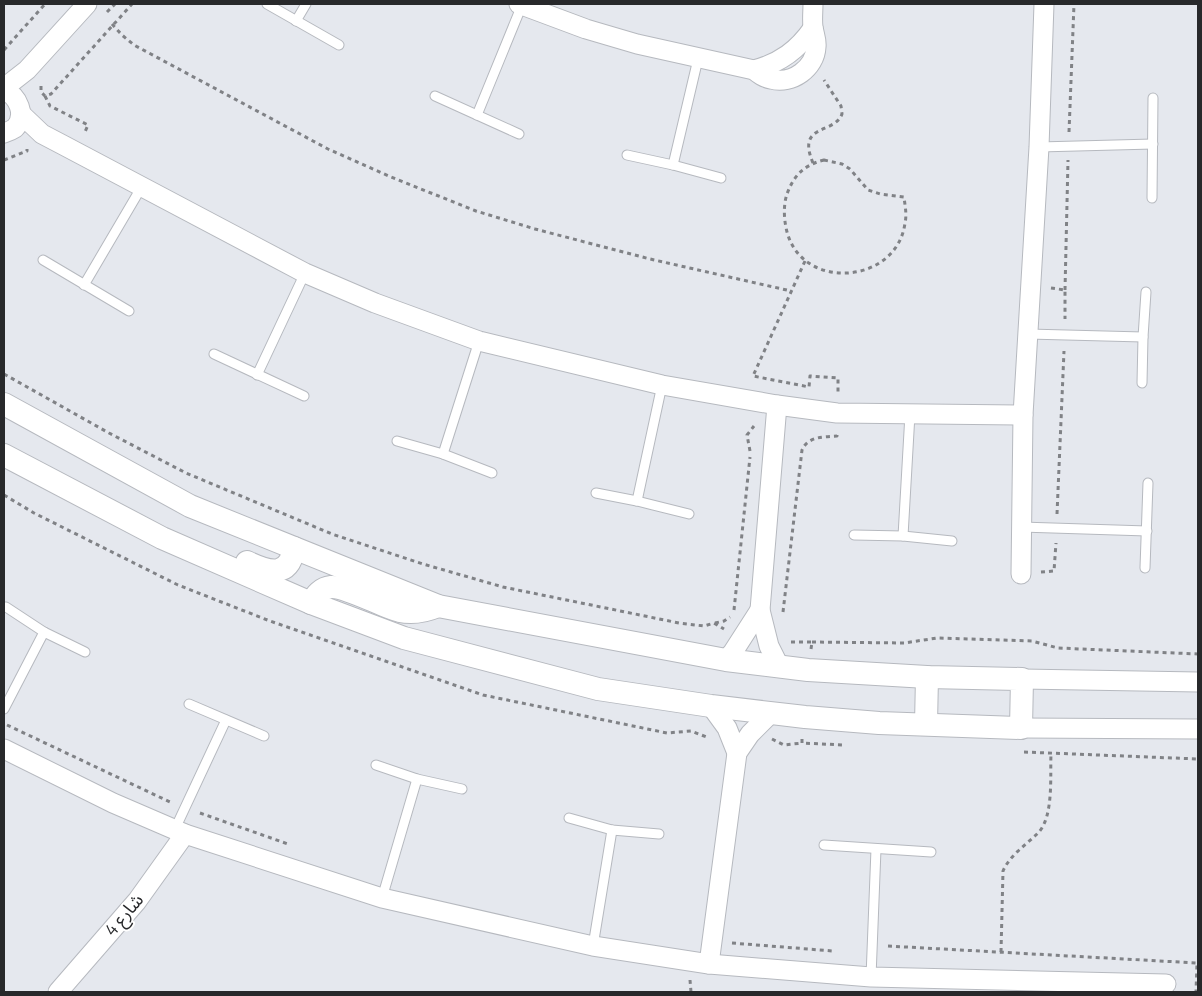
<svg xmlns="http://www.w3.org/2000/svg" width="1202" height="996" font-family="Barlow,'Noto Sans Arabic',sans-serif">
	<style>
		.lines { fill: none; stroke-linecap: round; stroke-linejoin: round }
		.service-casing { stroke: #b6b9bf; stroke-width: 11 }
		.minor-casing { stroke: #b6b9bf; stroke-width: 21 }
		.tertiary-casing { stroke: #b6b9bf; stroke-width: 24 }
		.path { stroke: #808286; stroke-width: 3; stroke-dasharray: 4 4; stroke-linecap: butt }
		.service { stroke: #fff; stroke-width: 9 }
		.minor { stroke: #fff; stroke-width: 19 }
		.tertiary { stroke: #fff; stroke-width: 22 }
		.labels { text-anchor: middle; stroke-width: 4; stroke-linejoin: round; paint-order: stroke }
		.street-label { font-size: 18px; fill: #28292b; stroke: #fff }
	</style>
	<rect width="100%" height="100%" fill="#e5e8ee"/>
	<g class="lines">
		<defs>
			<g id="service">
				<path d="M 267,4 L 339,45"/>
				<path d="M 296,21 L 306,4"/>
				<path d="M 435,96 L 519,134"/>
				<path d="M 477,115 L 522,5"/>
				<path d="M 1039,147 L 1153,144"/>
				<path d="M 627,155 L 673,165 L 721,178"/>
				<path d="M 673,165 L 698,59"/>
				<path d="M 1152,198 L 1153,98"/>
				<path d="M 43,260 L 129,311"/>
				<path d="M 84,285 L 141,188"/>
				<path d="M 1028,334 L 1143,337"/>
				<path d="M 214,354 L 304,396"/>
				<path d="M 257,375 L 305,273"/>
				<path d="M 1142,383 L 1143,337 L 1146,292"/>
				<path d="M 397,441 L 443,454 L 492,473"/>
				<path d="M 443,454 L 479,341"/>
				<path d="M 596,493 L 637,501 L 689,514"/>
				<path d="M 637,501 L 662,385"/>
				<path d="M 1021,527 L 1147,531"/>
				<path d="M 854,535 L 903,536 L 952,541"/>
				<path d="M 903,536 L 910,414"/>
				<path d="M 1145,568 L 1148,483"/>
				<path d="M 6,607 L 44,632 L 85,652"/>
				<path d="M 189,704 L 264,736"/>
				<path d="M 4,709 L 44,632"/>
				<path d="M 376,765 L 417,779 L 462,789"/>
				<path d="M 569,818 L 612,830 L 659,834"/>
				<path d="M 175,829 L 226,720"/>
				<path d="M 824,845 L 931,852"/>
				<path d="M 382,898 L 417,779"/>
				<path d="M 593,946 L 612,830"/>
				<path d="M 871,977 L 876,849"/>
			</g>
			<g id="minor">
				<path d="M 519,4 L 586,29 L 637,44 L 754,70 C 759,74 764,78 771,79 C 792,85 815,68 816,47 C 817,40 814,34 813,27 C 812,20 813,11 813,4"/>
				<path d="M 754,70 C 780,63 798,50 813,28"/>
				<path d="M 4,88 L 27,70 L 87,4"/>
				<path d="M 4,90 C 18,96 27,115 15,128 C 12,130 7,132 4,133"/>
				<path d="M 21,114 L 42,134 L 63,145 L 305,273 L 375,303 L 479,341 L 662,385 L 777,405 L 837,413 L 1023,415"/>
				<path d="M 777,405 L 760,610 L 769,646 L 779,666"/>
				<path d="M 1021,574 L 1023,415 L 1039,147 L 1044,4"/>
				<path d="M 726,660 L 733,652 L 760,610"/>
				<path d="M 1022,679 L 1198,682"/>
				<path d="M 711,706 L 727,728 L 737,753"/>
				<path d="M 1021,728 L 1198,729"/>
				<path d="M 4,749 L 113,803 L 185,834 L 382,898 L 593,946 L 709,964 L 871,977 L 1166,984"/>
				<path d="M 709,964 L 737,753 L 750,734 L 771,713"/>
				<path d="M 58,992 L 137,901 L 185,834"/>
			</g>
			<g id="tertiary">
				<path d="M 4,404 L 190,506 L 438,606 L 726,660 L 808,670 L 927,677 L 1022,679 L 1021,728 L 879,723 L 805,717 L 711,706 L 598,689 L 404,638 L 311,603 L 162,538 L 4,455"/>
				<path d="M 247,562 C 268,572 289,579 294,548"/>
				<path d="M 311,603 C 316,595 321,588 331,587 C 346,586 383,607 400,611 C 414,614 426,611 438,606"/>
				<path d="M 926,724 L 927,677"/>
			</g>
		</defs>
		<!-- service casing -->
		<use href="#service" class="service-casing"/>
		<!-- minor casing -->
		<use href="#minor" class="minor-casing"/>
		<!-- tertiary casing -->
		<use href="#tertiary" class="tertiary-casing"/>
		<!-- path -->
		<g class="path">
			<path d="M 107,12 L 115,4"/>
			<path d="M 112,24 L 122,35 L 134,45 L 328,149 L 391,177 L 476,211 L 535,229 L 650,259 L 791,291"/>
			<path d="M 4,50 L 45,4"/>
			<path d="M 41,86 L 41,92 L 45,96 L 51,94 L 132,4"/>
			<path d="M 45,96 L 50,106 L 88,125 L 84,134"/>
			<path d="M 1069,132 L 1074,4"/>
			<path d="M 4,160 L 27,151 L 27,149"/>
			<path d="M 824,160 L 842,164 L 850,169 L 868,190 L 880,194 L 904,197 C 905,206 907,214 905,223 C 897,284 803,292 787,232 C 784,220 783,206 787,194 C 794,175 804,165 824,160 Z"/>
			<path d="M 813,163 C 796,123 834,135 842,114 L 841,106 L 824,80"/>
			<path d="M 805,261 L 753,376 L 809,387 L 810,376 L 838,378 L 838,392"/>
			<path d="M 1051,288 L 1065,290 L 1065,319"/>
			<path d="M 1065,290 L 1068,160"/>
			<path d="M 4,374 L 109,433 L 186,473 L 332,534 L 423,564 L 503,587 L 679,623 L 704,626 L 714,623 L 724,629"/>
			<path d="M 750,451 L 747,435 L 754,426"/>
			<path d="M 4,495 L 34,513 L 178,585 L 270,621 L 483,695 L 667,733 L 691,731 L 709,738"/>
			<path d="M 1057,514 L 1064,351"/>
			<path d="M 1041,572 L 1054,571 L 1056,543"/>
			<path d="M 734,610 L 750,457"/>
			<path d="M 783,612 L 802,450 C 808,436 824,437 837,436 L 837,434"/>
			<path d="M 715,623 L 724,621 L 730,617"/>
			<path d="M 791,642 L 812,642 L 811,649"/>
			<path d="M 812,642 L 904,643 L 937,638 L 1032,641 L 1058,648 L 1198,654"/>
			<path d="M 7,725 L 170,802"/>
			<path d="M 772,739 L 784,745 L 802,743"/>
			<path d="M 802,739 L 802,743 L 843,745"/>
			<path d="M 1024,752 L 1198,759"/>
			<path d="M 200,813 L 288,844"/>
			<path d="M 732,943 L 833,951"/>
			<path d="M 888,946 L 1197,963 L 1196,992"/>
			<path d="M 1001,952 L 1003,871 C 1010,855 1026,845 1038,833 C 1054,817 1050,775 1051,753"/>
			<path d="M 690,980 L 691,992"/>
		</g>
		<!-- service -->
		<use href="#service" class="service"/>
		<!-- minor -->
		<use href="#minor" class="minor"/>
		<!-- tertiary -->
		<use href="#tertiary" class="tertiary"/>
	</g>
	<g class="labels">
		<!-- street labels -->
		<g class="street-label">
			<text transform="translate(124 915) rotate(-50)" y="6">شارع 4</text>
		</g>
	</g>
	<!-- border -->
	<rect width="1202" height="996" fill="none" stroke="#28292b" stroke-width="10"/>
</svg>
